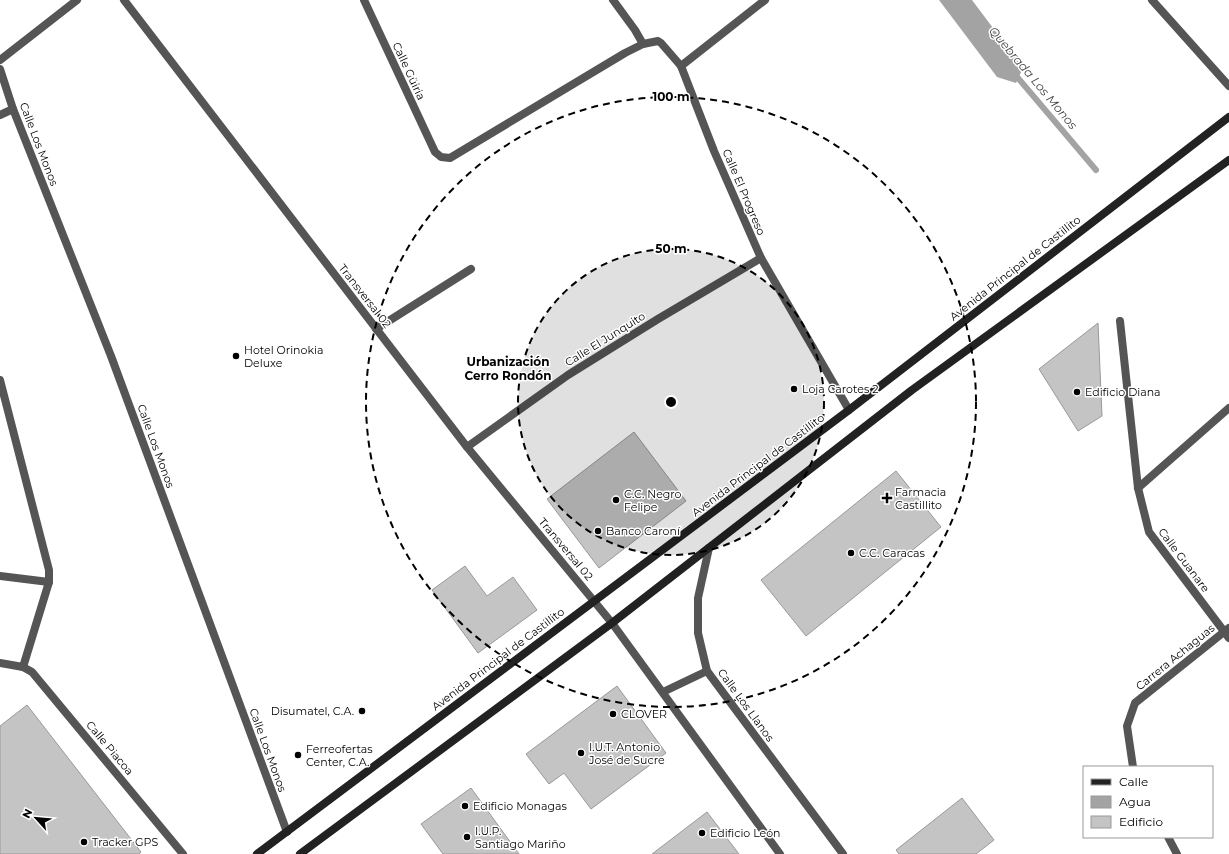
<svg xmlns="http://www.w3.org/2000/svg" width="1229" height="854" font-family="Montserrat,sans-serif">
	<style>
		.water { fill: #a3a3a3 }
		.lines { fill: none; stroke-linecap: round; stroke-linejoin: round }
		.stream { stroke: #a3a3a3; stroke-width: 6 }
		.building { fill: #c4c4c4; stroke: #999 }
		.lane { stroke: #555; stroke-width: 8 }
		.street { stroke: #555; stroke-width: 8 }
		.secondary { stroke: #222; stroke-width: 8 }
		.ring { fill: none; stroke: #000; stroke-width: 2; stroke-dasharray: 7 5 }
		.poi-dot { fill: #000; stroke: #fff; stroke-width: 1.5 }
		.labels { text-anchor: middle; stroke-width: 3; stroke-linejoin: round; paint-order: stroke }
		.street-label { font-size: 11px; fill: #000; stroke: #fff }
		.poi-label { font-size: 11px; fill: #000; stroke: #fff; text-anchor: start }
		.water-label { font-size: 12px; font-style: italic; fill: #444; stroke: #fff }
		.neighbourhood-label { font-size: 12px; font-weight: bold; fill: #000; stroke: #fff }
		.centre { fill: #000; stroke: #fff; stroke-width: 2 }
		.ring-label { font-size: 12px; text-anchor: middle; font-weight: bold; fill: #000; stroke: #fff; stroke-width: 3; stroke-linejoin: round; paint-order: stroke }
	</style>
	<rect width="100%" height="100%" fill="#fff"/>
	<!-- water -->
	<path class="water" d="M 939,0 L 972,0 L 1023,68 L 1016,83 L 997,77 Z"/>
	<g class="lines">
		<!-- stream -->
		<path class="stream" d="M 1013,72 L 1096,170"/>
	</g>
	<!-- building -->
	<g class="building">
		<path d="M 1098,323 L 1102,416 L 1078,431 L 1039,369 Z"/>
		<path d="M 634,432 L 686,501 L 599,568 L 547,499 Z"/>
		<path d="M 896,471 L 941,527 L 806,636 L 761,580 Z"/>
		<path d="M 465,566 L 487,596 L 513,577 L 537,610 L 478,653 L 432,590 Z"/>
		<path d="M 617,686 L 666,753 L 591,809 L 564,773 L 549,784 L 526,754 Z"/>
		<path d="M 27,705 L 141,852 L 139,854 L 0,854 L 0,726 Z"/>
		<path d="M 471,788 L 519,854 L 443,854 L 421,824 Z"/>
		<path d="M 962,798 L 994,840 L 976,854 L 899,854 L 896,850 Z"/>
		<path d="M 707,812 L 739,854 L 652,854 Z"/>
	</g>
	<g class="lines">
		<!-- lane -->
		<g class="lane">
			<path d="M 709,548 L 698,598 L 698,633 L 707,671 L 843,854"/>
			<path d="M 663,692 L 707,671"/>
		</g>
		<!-- street -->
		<g class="street">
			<path d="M 124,0 L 467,447 L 612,623 L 780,854"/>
			<path d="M 364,0 L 435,152 L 441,157 L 450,158 L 625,53 L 643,44"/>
			<path d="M 613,0 L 635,30 L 643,44 L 658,41 L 661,43 L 681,66 L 714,151 L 761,258 L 849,410"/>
			<path d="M 1152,0 L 1229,86"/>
			<path d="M 0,60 L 77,0"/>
			<path d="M 681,66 L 765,0"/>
			<path d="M 0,69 L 13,109 L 111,356 L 287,832"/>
			<path d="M 0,115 L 13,109"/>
			<path d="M 1120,321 L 1138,488 L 1149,532 L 1229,638"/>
			<path d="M 376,329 L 471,269"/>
			<path d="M 0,380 L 49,570 L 49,582 L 23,667"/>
			<path d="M 467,447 L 568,375 L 658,319 L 761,258"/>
			<path d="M 1138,488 L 1229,408"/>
			<path d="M 0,576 L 49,582"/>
			<path d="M 0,663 L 23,667 L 32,672 L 183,854"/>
			<path d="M 1133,767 L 1127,726 L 1135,703 L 1229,628"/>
			<path d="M 1168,837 L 1177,854"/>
		</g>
		<!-- secondary -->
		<g class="secondary">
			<path d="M 257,854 L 849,410 L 1229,117"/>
			<path d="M 300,854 L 612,623 L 912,390 L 1229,160"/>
		</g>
	</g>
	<!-- distance rings -->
	<circle cx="671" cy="402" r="153" fill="#000" fill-opacity=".12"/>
	<g class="ring">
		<circle cx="671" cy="402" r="153"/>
		<circle cx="671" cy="402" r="305"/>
	</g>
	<!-- markers -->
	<g class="poi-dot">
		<circle cx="236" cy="356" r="4"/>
		<circle cx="794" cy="389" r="4"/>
		<circle cx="1077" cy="392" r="4"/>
		<path d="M885 492h4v4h4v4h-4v4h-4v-4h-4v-4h4z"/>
		<circle cx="616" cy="500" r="4"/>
		<circle cx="598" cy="531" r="4"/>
		<circle cx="851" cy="553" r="4"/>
		<circle cx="362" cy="711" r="4"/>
		<circle cx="613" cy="714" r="4"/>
		<circle cx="581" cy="753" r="4"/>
		<circle cx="298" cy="755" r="4"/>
		<circle cx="465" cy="806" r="4"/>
		<circle cx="702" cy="833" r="4"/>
		<circle cx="467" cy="837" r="4"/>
		<circle cx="84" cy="842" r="4"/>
	</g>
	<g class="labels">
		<!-- street labels -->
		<g class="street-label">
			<text transform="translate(409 71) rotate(65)" y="4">Calle Güiria</text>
			<text transform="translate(39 144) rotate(69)" y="4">Calle Los Monos</text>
			<text transform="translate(744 192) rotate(67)" y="4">Calle El Progreso</text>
			<text transform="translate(1015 268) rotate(-38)" y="4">Avenida Principal de Castillito</text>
			<text transform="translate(365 296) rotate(52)" y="4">Transversal 02</text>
			<text transform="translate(605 339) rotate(-32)" y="4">Calle El Junquito</text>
			<text transform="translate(156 446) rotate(70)" y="4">Calle Los Monos</text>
			<text transform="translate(758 465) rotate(-37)" y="4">Avenida Principal de Castillito</text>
			<text transform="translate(566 549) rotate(50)" y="4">Transversal 02</text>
			<text transform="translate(1184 560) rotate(53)" y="4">Calle Guanare</text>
			<text transform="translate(1175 657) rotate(-39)" y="4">Carrera Achaguas</text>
			<text transform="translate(498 659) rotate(-37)" y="4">Avenida Principal de Castillito</text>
			<text transform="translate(746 705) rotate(54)" y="4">Calle Los Llanos</text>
			<text transform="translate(110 748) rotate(50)" y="4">Calle Piacoa</text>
			<text transform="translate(268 750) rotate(70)" y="4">Calle Los Monos</text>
		</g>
		<!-- poi labels -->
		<g class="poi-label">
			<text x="244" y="354">Hotel Orinokia<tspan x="244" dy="13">Deluxe</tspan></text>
			<text x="802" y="393">Loja Carotes 2</text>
			<text x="1085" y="396">Edificio Diana</text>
			<text x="895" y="496">Farmacia<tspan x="895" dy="13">Castillito</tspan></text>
			<text x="624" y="498">C.C. Negro<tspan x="624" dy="13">Felipe</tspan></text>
			<text x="606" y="535">Banco Caroní</text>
			<text x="859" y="557">C.C. Caracas</text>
			<text x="354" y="715" text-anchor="end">Disumatel, C.A.</text>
			<text x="621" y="718">CLOVER</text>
			<text x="589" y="751">I.U.T. Antonio<tspan x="589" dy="13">José de Sucre</tspan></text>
			<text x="306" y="753">Ferreofertas<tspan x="306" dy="13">Center, C.A.</tspan></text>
			<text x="473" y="810">Edificio Monagas</text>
			<text x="475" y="835">I.U.P.<tspan x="475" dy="13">Santiago Mariño</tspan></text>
			<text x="710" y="837">Edificio León</text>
			<text x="92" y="846">Tracker GPS</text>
		</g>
		<!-- water labels -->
		<g class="water-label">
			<text transform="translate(1033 78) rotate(50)" y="4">Quebrada Los Monos</text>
		</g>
		<!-- neighbourhood labels -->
		<g class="neighbourhood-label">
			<text x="508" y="366">Urbanización<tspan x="508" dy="14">Cerro Rondón</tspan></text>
		</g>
	</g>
	<circle cx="671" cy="402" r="6" class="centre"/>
	<g class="ring-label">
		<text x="671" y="101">100 m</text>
		<text x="671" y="253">50 m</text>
	</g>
	<!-- legend -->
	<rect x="1083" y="766" width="130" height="72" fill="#ffffff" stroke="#999999"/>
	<rect x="1091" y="779" width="20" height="6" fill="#222222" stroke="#999999"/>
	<text x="1119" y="786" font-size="12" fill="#000000">Calle</text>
	<rect x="1091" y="796" width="20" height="12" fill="#a3a3a3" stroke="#999999"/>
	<text x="1119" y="806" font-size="12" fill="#000000">Agua</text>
	<rect x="1091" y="816" width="20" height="12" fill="#c4c4c4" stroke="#999999"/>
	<text x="1119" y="826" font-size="12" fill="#000000">Edificio</text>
	<!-- north arrow -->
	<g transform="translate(36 818) rotate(297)" stroke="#ffffff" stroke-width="3" paint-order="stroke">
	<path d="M0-3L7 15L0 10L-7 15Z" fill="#000000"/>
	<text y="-6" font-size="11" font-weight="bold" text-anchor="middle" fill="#000000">N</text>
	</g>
</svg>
